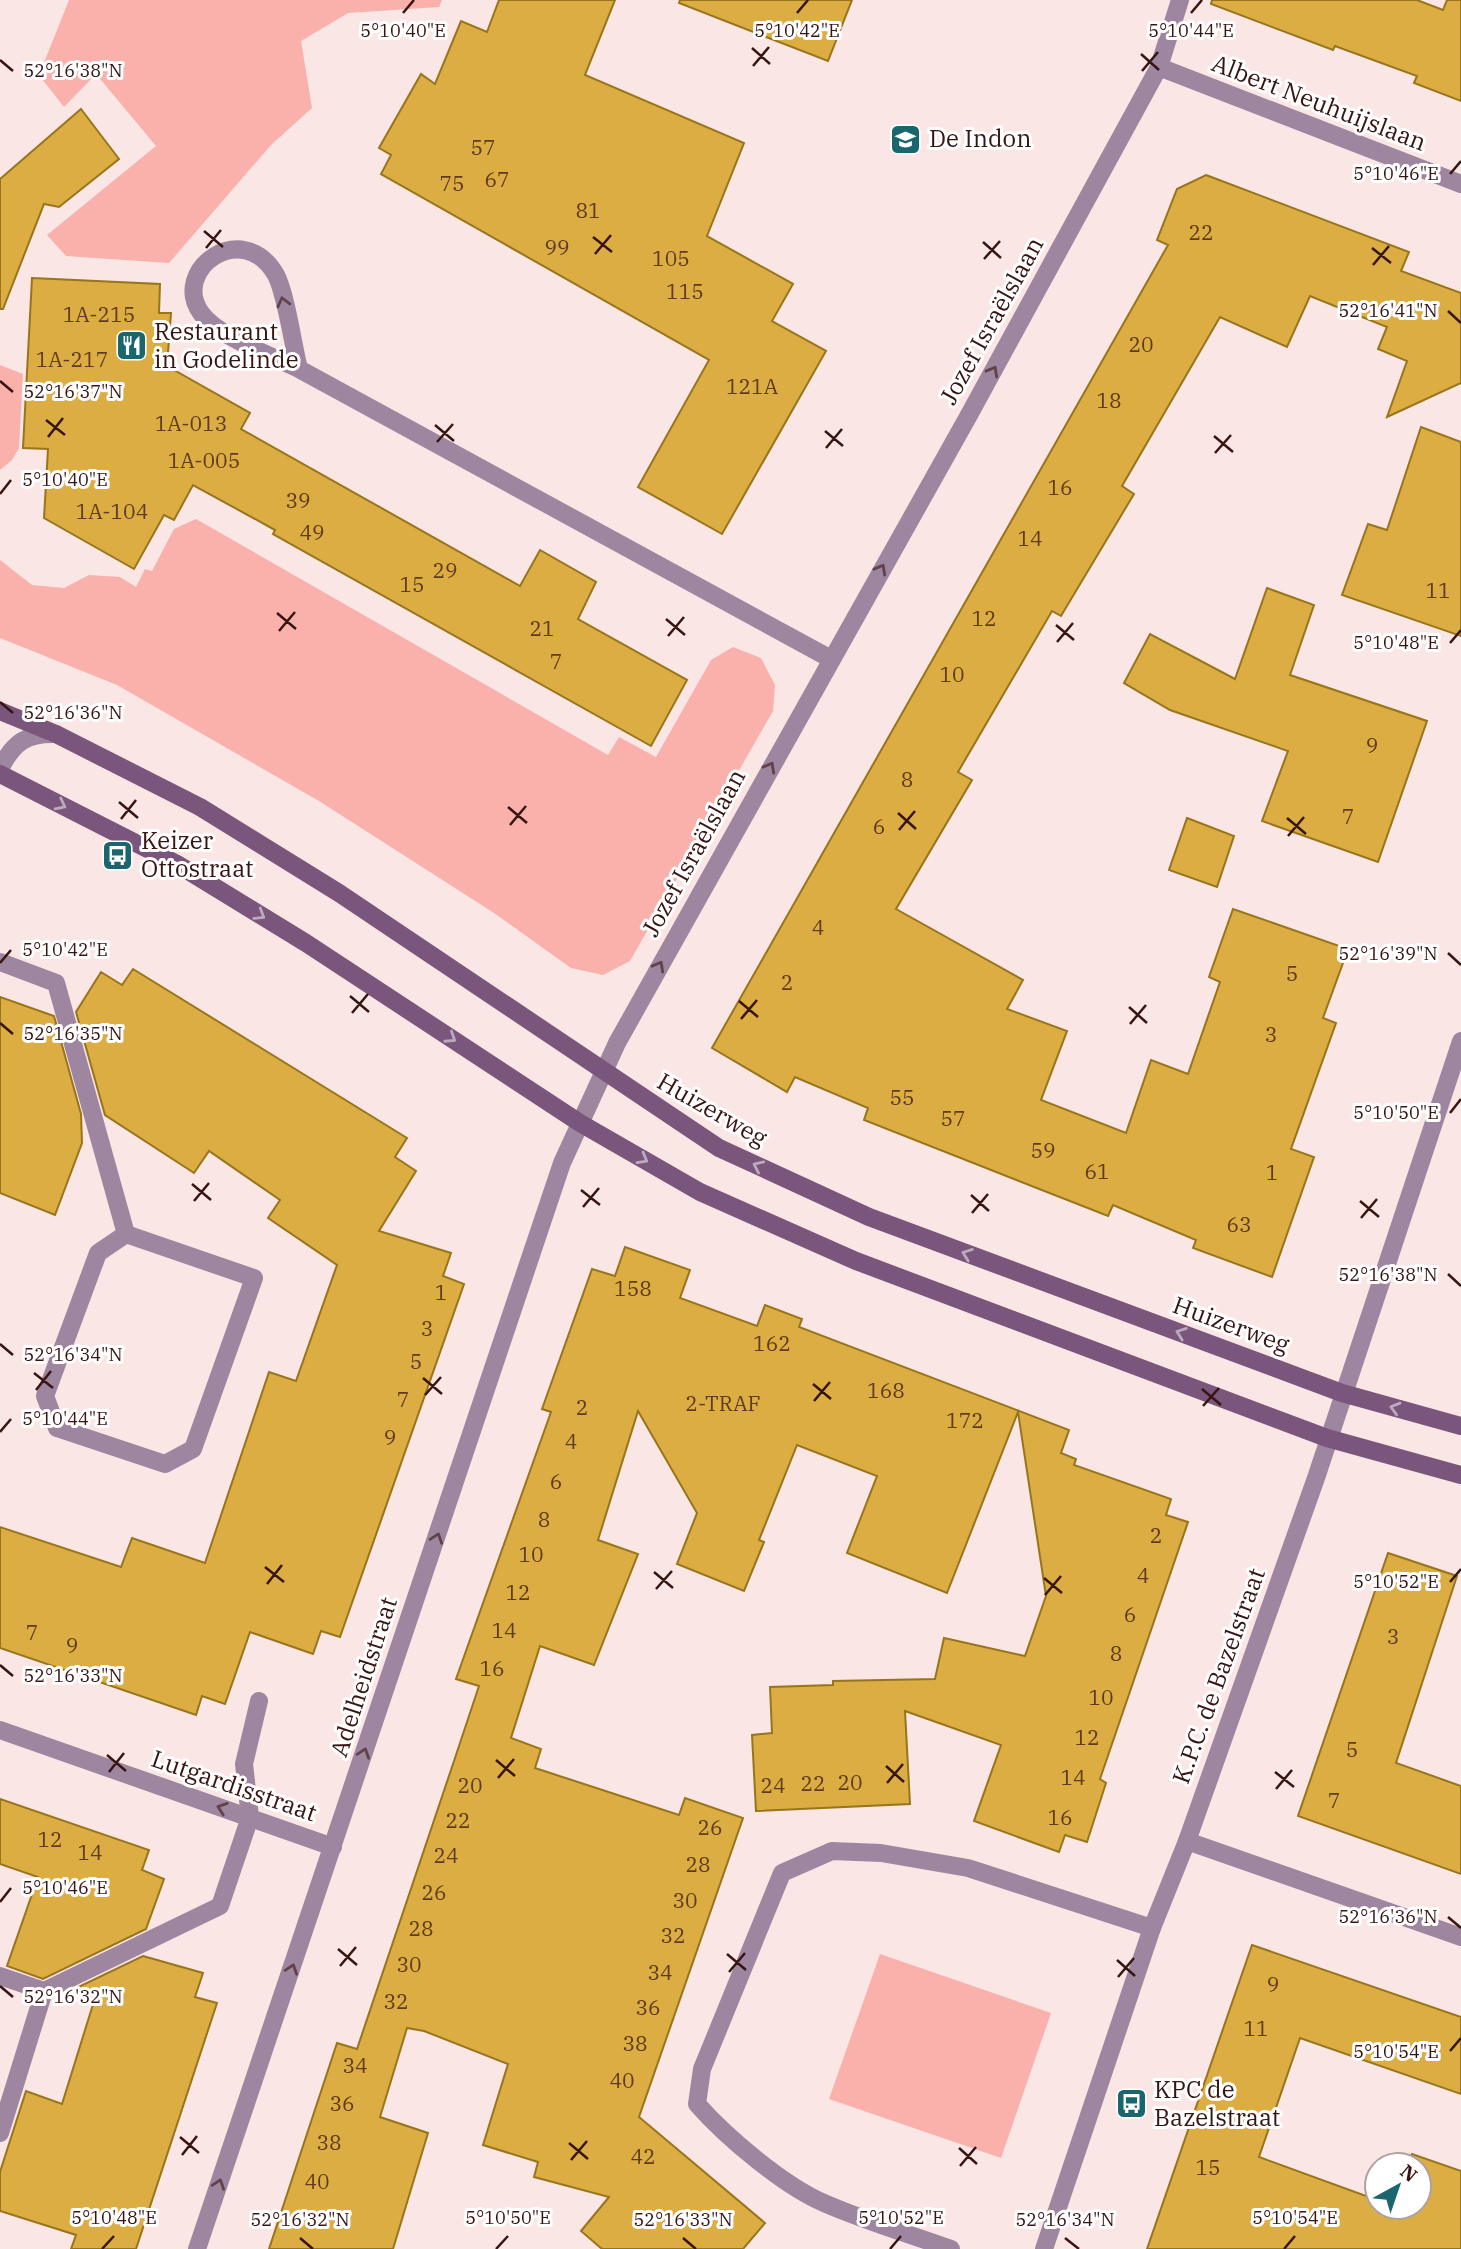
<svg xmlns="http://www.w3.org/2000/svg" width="1461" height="2249" font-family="'IBM Plex Serif',serif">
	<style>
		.green { fill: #fab1ab }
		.building { fill: #dbad42; stroke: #98751c; stroke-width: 2 }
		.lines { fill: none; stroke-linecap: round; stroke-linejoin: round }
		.lane { stroke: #9f86a0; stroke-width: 18 }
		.street { stroke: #9f86a0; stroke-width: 18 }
		.secondary { stroke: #7a557c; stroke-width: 18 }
		.oneway { stroke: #61424b }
		.oneway2 { stroke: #bcaabe }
		.ticks { fill: none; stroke: #371513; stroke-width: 2.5 }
		.labels { text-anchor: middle; stroke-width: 6; stroke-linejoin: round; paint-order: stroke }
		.number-label { font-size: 21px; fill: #603b1f }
		.street-label { font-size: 24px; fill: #371513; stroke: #fff }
		.poi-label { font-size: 24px; fill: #371513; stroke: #fff; text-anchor: start }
		.ticks-label { font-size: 18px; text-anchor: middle; fill: #371513; stroke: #fff; stroke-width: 6; stroke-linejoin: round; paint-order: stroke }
	</style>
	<rect width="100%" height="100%" fill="#fae6e4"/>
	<!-- green -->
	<g class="green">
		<path d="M 69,0 L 442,0 L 439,7 L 348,13 L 301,41 L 312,108 L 271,145 L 169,263 L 66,256 L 47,235 L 156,146 L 96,74 L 64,107 L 39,75 Z"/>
		<path d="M 0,365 L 23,374 L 19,448 L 12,460 L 0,470 Z"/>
		<path d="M 196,519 L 608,755 L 619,737 L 656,757 L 711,660 L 733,647 L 761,658 L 775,685 L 773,711 L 630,961 L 603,975 L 571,968 L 494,913 L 319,801 L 117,685 L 0,638 L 0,560 L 32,585 L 64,588 L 89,575 L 120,577 L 136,587 L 145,569 L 152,571 L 174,529 Z"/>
		<path d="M 880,1954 L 1051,2013 L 1001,2158 L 829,2099 Z"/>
	</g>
	<!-- building -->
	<g class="building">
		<path d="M 499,0 L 615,0 L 585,75 L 744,143 L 707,236 L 793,284 L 772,321 L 826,351 L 722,534 L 638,487 L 709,360 L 381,174 L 391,155 L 379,148 L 421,74 L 435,84 L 461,21 L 487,32 Z"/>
		<path d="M 680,0 L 852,0 L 828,61 L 679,3 Z"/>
		<path d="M 1212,0 L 1417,0 L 1443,10 L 1447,0 L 1461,0 L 1461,101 L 1414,83 L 1417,76 L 1335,46 L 1333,50 L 1211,4 Z"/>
		<path d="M 81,109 L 119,159 L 59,207 L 44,204 L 3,309 L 0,309 L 0,179 Z"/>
		<path d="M 1206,175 L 1409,252 L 1401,271 L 1461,293 L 1461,383 L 1387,417 L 1407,361 L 1378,349 L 1387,327 L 1310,296 L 1287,347 L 1220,317 L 1122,486 L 1134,494 L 1061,616 L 1052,611 L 958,772 L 972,780 L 896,909 L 1023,980 L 1007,1009 L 1067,1031 L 1041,1100 L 1126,1133 L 1151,1060 L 1188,1074 L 1220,982 L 1209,977 L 1233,909 L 1348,949 L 1323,1018 L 1336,1023 L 1291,1149 L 1314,1157 L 1272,1277 L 1193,1248 L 1196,1240 L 1113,1205 L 1108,1216 L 864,1120 L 868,1108 L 795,1077 L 787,1092 L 712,1048 L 1168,245 L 1157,240 L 1177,189 Z"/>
		<path d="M 32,278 L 160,284 L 159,313 L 171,313 L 167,366 L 250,413 L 241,429 L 520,586 L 540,550 L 596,582 L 578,619 L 687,680 L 651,746 L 273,534 L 275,530 L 193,485 L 174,520 L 164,515 L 134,569 L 44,518 L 48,449 L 23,448 Z"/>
		<path d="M 1421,427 L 1461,442 L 1461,636 L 1342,595 L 1368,524 L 1387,530 Z"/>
		<path d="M 1267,588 L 1314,605 L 1290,675 L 1427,721 L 1378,862 L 1262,821 L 1288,751 L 1170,710 L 1124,683 L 1150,634 L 1235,679 Z"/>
		<path d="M 1187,818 L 1234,836 L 1217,887 L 1169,870 Z"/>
		<path d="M 133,969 L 407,1138 L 395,1157 L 416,1171 L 379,1231 L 451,1253 L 443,1276 L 464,1284 L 340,1637 L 321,1631 L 313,1654 L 250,1632 L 225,1704 L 202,1696 L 196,1715 L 0,1648 L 0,1527 L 121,1567 L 132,1538 L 205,1563 L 269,1372 L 296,1381 L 337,1265 L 268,1218 L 280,1200 L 209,1151 L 194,1173 L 105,1115 L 76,1012 L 101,972 L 122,985 Z"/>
		<path d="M 0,997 L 54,1016 L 81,1114 L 82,1143 L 55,1215 L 0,1193 Z"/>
		<path d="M 625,1247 L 690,1270 L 680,1298 L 757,1326 L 765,1305 L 802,1319 L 799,1327 L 1069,1430 L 1061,1453 L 1076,1459 L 1074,1465 L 1171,1499 L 1166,1515 L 1188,1522 L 1100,1779 L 1106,1783 L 1087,1842 L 1065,1835 L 1059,1852 L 974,1821 L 1001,1745 L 905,1711 L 910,1804 L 756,1811 L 752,1735 L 772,1733 L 770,1687 L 833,1685 L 833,1681 L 935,1679 L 944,1638 L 1025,1656 L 1046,1596 L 1018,1412 L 947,1593 L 847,1553 L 877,1476 L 797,1445 L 759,1540 L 764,1542 L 744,1591 L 677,1564 L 697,1513 L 638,1411 L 598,1540 L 638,1554 L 594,1665 L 540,1646 L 511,1738 L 541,1749 L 535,1768 L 679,1815 L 685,1798 L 743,1818 L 639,2117 L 765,2223 L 743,2249 L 602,2249 L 581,2231 L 609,2197 L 534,2177 L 538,2162 L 483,2145 L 508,2064 L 424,2031 L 407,2028 L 380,2117 L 428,2133 L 393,2249 L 269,2249 L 337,2043 L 357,2049 L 454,1761 L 479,1686 L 456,1679 L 551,1412 L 542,1409 L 592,1269 L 615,1276 Z"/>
		<path d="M 1388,1553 L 1457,1576 L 1396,1763 L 1461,1786 L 1461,1874 L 1298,1816 Z"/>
		<path d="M 0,1799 L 149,1850 L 142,1870 L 164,1879 L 146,1929 L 43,1979 L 7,1966 L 38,1877 L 0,1864 Z"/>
		<path d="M 1252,1945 L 1461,2017 L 1461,2094 L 1300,2038 L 1259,2157 L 1377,2200 L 1377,2207 L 1419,2207 L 1419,2165 L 1408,2165 L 1412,2154 L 1461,2171 L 1461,2249 L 1147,2249 Z"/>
		<path d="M 143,1956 L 203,1973 L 195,1997 L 217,2003 L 136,2249 L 71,2249 L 76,2235 L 0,2211 L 0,2172 L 26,2091 L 62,2104 L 95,1998 L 72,1990 Z"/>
	</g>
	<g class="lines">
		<!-- lane -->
		<g class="lane">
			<path d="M 0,962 L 56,983 L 126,1234"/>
			<path d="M 126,1234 L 254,1278 L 193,1449 L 165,1464 L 57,1428 L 45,1396 L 98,1253 Z"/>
			<path d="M 0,1976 L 44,1991 L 0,2133"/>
			<path d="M 44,1991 L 220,1906 L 250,1817 L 244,1764 L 259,1701"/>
		</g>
		<!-- street -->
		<g class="street">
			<path d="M 1159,67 L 1461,184"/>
			<path d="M 299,369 C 293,345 286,294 276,275 C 243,217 170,270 201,313 C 218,337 273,356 299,369 L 831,659"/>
			<path d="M 0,769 C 13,743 26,733 56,734"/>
			<path d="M 0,1730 L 333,1847"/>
			<path d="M 1187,1841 L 1461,1937"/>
			<path d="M 197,2249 L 562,1163 L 617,1043 L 969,415 L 1159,67 L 1180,0"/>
			<path d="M 951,2249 C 909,2234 865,2221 824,2203 C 784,2186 726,2137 697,2104 L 702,2069 L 782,1873 L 832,1851 L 881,1853 L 968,1868 L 1152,1928"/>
			<path d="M 1044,2249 L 1152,1928 L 1187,1841 L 1316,1478 L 1461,1041"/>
		</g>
		<!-- secondary -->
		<g class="secondary">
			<path d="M 0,711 L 56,734 L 200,807 L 339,893 L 719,1148 L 869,1217 L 1342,1393 L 1461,1426"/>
			<path d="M 0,774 L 177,864 L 306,943 L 580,1123 L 700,1192 L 856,1261 L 1327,1438 L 1461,1475"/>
		</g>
	</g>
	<!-- one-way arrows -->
	<defs><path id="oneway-chevron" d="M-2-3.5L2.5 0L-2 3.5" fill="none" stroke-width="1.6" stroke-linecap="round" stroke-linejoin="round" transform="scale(1.75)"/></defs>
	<g class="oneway">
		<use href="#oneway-chevron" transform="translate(283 302) rotate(-104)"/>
		<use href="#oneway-chevron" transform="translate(993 371) rotate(-61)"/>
		<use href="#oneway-chevron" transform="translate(881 569) rotate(-61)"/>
		<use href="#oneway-chevron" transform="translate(770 767) rotate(-61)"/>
		<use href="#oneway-chevron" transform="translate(659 966) rotate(-61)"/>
		<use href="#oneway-chevron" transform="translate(437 1538) rotate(-71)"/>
		<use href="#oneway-chevron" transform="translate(364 1753) rotate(-71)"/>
		<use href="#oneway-chevron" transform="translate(222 1808) rotate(-161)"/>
		<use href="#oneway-chevron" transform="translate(292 1969) rotate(-71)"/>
		<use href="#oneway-chevron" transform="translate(219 2184) rotate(-71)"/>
	</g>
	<g class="oneway2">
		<use href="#oneway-chevron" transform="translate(61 805) rotate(27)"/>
		<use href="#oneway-chevron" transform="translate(260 915) rotate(32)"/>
		<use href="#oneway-chevron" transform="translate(451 1038) rotate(33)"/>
		<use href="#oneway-chevron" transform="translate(643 1159) rotate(30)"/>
		<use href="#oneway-chevron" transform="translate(758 1166) rotate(-155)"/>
		<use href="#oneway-chevron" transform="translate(967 1254) rotate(-160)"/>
		<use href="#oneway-chevron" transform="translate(1181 1333) rotate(-160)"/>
		<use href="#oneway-chevron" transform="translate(1395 1408) rotate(-164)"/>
	</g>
	<!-- ticks -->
	<path class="ticks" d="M 403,13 L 414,0M 797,13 L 808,0M 1191,13 L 1202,0M 752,48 L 770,64M 1141,54 L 1159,70M 0,60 L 13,71M 753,66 L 769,47M 1142,71 L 1158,52M 1450,174 L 1461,161M 204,231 L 223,247M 593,237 L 612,252M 983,242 L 1001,258M 206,248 L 221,230M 1372,248 L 1391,263M 595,254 L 611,235M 984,259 L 1000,241M 1373,265 L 1389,246M 1448,311 L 1461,323M 0,381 L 13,392M 46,420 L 65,435M 435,425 L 454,441M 825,431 L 843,446M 1214,436 L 1233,452M 48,437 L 63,418M 437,442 L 453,424M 826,448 L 842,429M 1215,453 L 1231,435M 0,494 L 11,480M 277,613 L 296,629M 666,619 L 685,635M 1056,625 L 1074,640M 279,631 L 295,612M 668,636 L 684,617M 1057,642 L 1073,623M 1450,643 L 1461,630M 0,702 L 13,713M 119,802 L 138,818M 508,807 L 527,823M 898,813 L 916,829M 1287,818 L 1306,834M 121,819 L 136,800M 510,825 L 526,806M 899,830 L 915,811M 1288,836 L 1304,817M 1448,953 L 1461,965M 0,963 L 11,950M 350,996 L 369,1012M 739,1001 L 758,1017M 1129,1007 L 1147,1023M 352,1013 L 368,994M 741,1019 L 757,1000M 0,1023 L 13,1034M 1130,1024 L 1146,1005M 1450,1113 L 1461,1099M 192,1184 L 211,1200M 581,1190 L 600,1205M 971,1195 L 989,1211M 194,1201 L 209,1183M 1360,1201 L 1379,1217M 583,1207 L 599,1188M 972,1213 L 988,1194M 1361,1218 L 1377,1199M 1448,1274 L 1461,1286M 0,1344 L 13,1355M 34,1373 L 53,1388M 423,1378 L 442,1394M 813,1384 L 831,1399M 1202,1389 L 1221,1405M 36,1390 L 51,1371M 425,1395 L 441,1377M 814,1401 L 830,1382M 1203,1406 L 1219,1388M 0,1432 L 11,1419M 265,1567 L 284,1582M 654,1572 L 673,1588M 1044,1578 L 1062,1593M 1450,1582 L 1461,1569M 267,1584 L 282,1565M 656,1589 L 672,1571M 1045,1595 L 1061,1576M 0,1665 L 13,1676M 107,1755 L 126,1771M 496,1760 L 515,1776M 886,1766 L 904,1782M 109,1772 L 124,1753M 1275,1772 L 1294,1787M 498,1778 L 514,1759M 887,1783 L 903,1764M 1276,1789 L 1292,1770M 0,1902 L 11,1888M 1448,1917 L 1461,1928M 338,1949 L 357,1965M 727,1954 L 746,1970M 1117,1960 L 1135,1976M 340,1966 L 356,1947M 729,1972 L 745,1953M 1118,1977 L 1134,1958M 0,1986 L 13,1997M 1450,2051 L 1461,2038M 180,2137 L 199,2153M 569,2143 L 588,2159M 959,2148 L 977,2164M 182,2155 L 197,2136M 571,2160 L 587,2141M 960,2166 L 976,2147M 300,2238 L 313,2249M 683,2238 L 696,2249M 1065,2238 L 1079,2249M 102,2249 L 114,2236M 496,2249 L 508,2236M 890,2249 L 901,2236M 1284,2249 L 1295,2236"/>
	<!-- icons -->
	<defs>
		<symbol id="school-square" viewBox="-11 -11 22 22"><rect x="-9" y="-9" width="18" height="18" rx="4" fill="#19666e" stroke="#fff"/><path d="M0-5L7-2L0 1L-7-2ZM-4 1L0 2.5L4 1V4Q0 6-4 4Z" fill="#fff"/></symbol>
		<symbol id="restaurant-square" viewBox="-11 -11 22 22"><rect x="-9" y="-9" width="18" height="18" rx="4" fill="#19666e" stroke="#fff"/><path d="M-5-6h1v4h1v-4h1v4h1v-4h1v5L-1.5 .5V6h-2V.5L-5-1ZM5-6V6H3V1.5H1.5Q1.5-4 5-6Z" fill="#fff"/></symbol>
		<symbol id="bus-square" viewBox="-11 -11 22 22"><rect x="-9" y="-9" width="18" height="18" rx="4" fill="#19666e" stroke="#fff"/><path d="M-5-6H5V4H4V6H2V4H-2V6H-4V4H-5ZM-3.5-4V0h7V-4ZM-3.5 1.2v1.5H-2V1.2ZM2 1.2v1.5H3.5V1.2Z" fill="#fff"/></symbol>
	</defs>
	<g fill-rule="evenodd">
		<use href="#school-square" x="888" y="122" width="35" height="35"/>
		<use href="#restaurant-square" x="114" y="328" width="35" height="35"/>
		<use href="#bus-square" x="100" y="838" width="35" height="35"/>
		<use href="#bus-square" x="1114" y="2086" width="35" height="35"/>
	</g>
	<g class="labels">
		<!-- number labels -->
		<g class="number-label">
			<text x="483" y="155">57</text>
			<text x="497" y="187">67</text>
			<text x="452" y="191">75</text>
			<text x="588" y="218">81</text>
			<text x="1201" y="240">22</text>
			<text x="557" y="255">99</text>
			<text x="671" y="266">105</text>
			<text x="685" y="299">115</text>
			<text x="99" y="322">1A-215</text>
			<text x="1141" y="352">20</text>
			<text x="72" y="367">1A-217</text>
			<text x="752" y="394">121A</text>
			<text x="1109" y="408">18</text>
			<text x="191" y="431">1A-013</text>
			<text x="204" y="468">1A-005</text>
			<text x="1060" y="495">16</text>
			<text x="298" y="508">39</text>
			<text x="112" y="519">1A-104</text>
			<text x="312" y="540">49</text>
			<text x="1030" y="546">14</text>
			<text x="445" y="578">29</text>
			<text x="412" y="592">15</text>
			<text x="1438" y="598">11</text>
			<text x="984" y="626">12</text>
			<text x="542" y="636">21</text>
			<text x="556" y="669">7</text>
			<text x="952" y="682">10</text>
			<text x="1372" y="753">9</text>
			<text x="907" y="787">8</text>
			<text x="1348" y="824">7</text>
			<text x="879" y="834">6</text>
			<text x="818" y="935">4</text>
			<text x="1292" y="981">5</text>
			<text x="787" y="990">2</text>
			<text x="1271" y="1042">3</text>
			<text x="902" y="1105">55</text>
			<text x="953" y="1126">57</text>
			<text x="1043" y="1158">59</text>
			<text x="1097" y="1179">61</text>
			<text x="1272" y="1180">1</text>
			<text x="1239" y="1232">63</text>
			<text x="633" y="1296">158</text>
			<text x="441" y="1300">1</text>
			<text x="427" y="1336">3</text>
			<text x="772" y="1351">162</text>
			<text x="416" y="1369">5</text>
			<text x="886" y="1398">168</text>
			<text x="403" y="1407">7</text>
			<text x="723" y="1411">2-TRAF</text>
			<text x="582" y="1415">2</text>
			<text x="965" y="1428">172</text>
			<text x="390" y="1445">9</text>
			<text x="571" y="1449">4</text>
			<text x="556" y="1489">6</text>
			<text x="544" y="1527">8</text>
			<text x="1156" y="1543">2</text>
			<text x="531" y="1562">10</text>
			<text x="1143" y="1583">4</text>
			<text x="518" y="1600">12</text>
			<text x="1130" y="1622">6</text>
			<text x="504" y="1638">14</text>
			<text x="32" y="1640">7</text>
			<text x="1393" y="1644">3</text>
			<text x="72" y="1653">9</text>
			<text x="1116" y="1661">8</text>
			<text x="492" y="1676">16</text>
			<text x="1101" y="1705">10</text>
			<text x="1087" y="1745">12</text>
			<text x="1352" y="1757">5</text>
			<text x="1073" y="1785">14</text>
			<text x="850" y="1790">20</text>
			<text x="813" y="1791">22</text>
			<text x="470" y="1793">20</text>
			<text x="773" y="1793">24</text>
			<text x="1334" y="1808">7</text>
			<text x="1060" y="1825">16</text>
			<text x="458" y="1828">22</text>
			<text x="710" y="1835">26</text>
			<text x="50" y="1847">12</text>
			<text x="90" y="1860">14</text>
			<text x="446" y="1863">24</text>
			<text x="698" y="1872">28</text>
			<text x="434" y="1900">26</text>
			<text x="685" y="1908">30</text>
			<text x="421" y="1936">28</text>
			<text x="673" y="1943">32</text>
			<text x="409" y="1972">30</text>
			<text x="660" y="1980">34</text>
			<text x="1273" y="1992">9</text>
			<text x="396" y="2009">32</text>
			<text x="648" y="2015">36</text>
			<text x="1256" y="2036">11</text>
			<text x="635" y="2051">38</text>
			<text x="355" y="2073">34</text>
			<text x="622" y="2088">40</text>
			<text x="342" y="2111">36</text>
			<text x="329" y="2150">38</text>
			<text x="643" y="2164">42</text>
			<text x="1208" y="2175">15</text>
			<text x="317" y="2189">40</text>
		</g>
		<!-- street labels -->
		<g class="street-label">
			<text transform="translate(1319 103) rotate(21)" y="8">Albert Neuhuijslaan</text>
			<text transform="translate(992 321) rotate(-61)" y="8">Jozef Israëlslaan</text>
			<text transform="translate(694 853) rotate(-61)" y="8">Jozef Israëlslaan</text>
			<text transform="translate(712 1110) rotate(30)" y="8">Huizerweg</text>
			<text transform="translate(1231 1325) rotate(20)" y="8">Huizerweg</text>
			<text transform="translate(1219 1676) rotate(-70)" y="8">K.P.C. de Bazelstraat</text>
			<text transform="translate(364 1677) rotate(-72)" y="8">Adelheidstraat</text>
			<text transform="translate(234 1786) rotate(19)" y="8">Lutgardisstraat</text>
		</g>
		<!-- poi labels -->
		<g class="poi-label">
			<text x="929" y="147">De Indon</text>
			<text x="154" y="340">Restaurant<tspan x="154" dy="28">in Godelinde</tspan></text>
			<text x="141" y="849">Keizer<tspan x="141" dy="28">Ottostraat</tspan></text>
			<text x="1154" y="2098">KPC de<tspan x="1154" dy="28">Bazelstraat</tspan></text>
		</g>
	</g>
	<g class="ticks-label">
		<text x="403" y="37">5°10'40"E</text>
		<text x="797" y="37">5°10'42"E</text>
		<text x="1191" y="37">5°10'44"E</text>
		<text x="73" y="77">52°16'38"N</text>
		<text x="1396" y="180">5°10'46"E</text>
		<text x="1388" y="317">52°16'41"N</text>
		<text x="73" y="398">52°16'37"N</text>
		<text x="65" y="486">5°10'40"E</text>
		<text x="1396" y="649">5°10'48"E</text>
		<text x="73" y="719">52°16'36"N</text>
		<text x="65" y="956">5°10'42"E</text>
		<text x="1388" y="960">52°16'39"N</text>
		<text x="73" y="1040">52°16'35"N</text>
		<text x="1396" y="1119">5°10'50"E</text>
		<text x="1388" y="1281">52°16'38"N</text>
		<text x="73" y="1361">52°16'34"N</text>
		<text x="65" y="1425">5°10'44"E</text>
		<text x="1396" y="1588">5°10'52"E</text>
		<text x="73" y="1682">52°16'33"N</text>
		<text x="65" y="1894">5°10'46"E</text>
		<text x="1388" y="1923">52°16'36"N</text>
		<text x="73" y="2003">52°16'32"N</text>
		<text x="1396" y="2058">5°10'54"E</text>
		<text x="114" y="2224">5°10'48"E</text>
		<text x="508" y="2224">5°10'50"E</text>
		<text x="901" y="2224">5°10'52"E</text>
		<text x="1295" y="2224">5°10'54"E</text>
		<text x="300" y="2226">52°16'32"N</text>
		<text x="683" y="2226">52°16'33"N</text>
		<text x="1065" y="2226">52°16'34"N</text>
	</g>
	<!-- north arrow -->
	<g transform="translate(1398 2186) rotate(40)"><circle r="33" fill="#ffffff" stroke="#afa1a1" stroke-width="2"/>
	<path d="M0-5L12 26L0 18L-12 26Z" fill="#19666e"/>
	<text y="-10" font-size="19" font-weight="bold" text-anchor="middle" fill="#371513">N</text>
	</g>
</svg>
